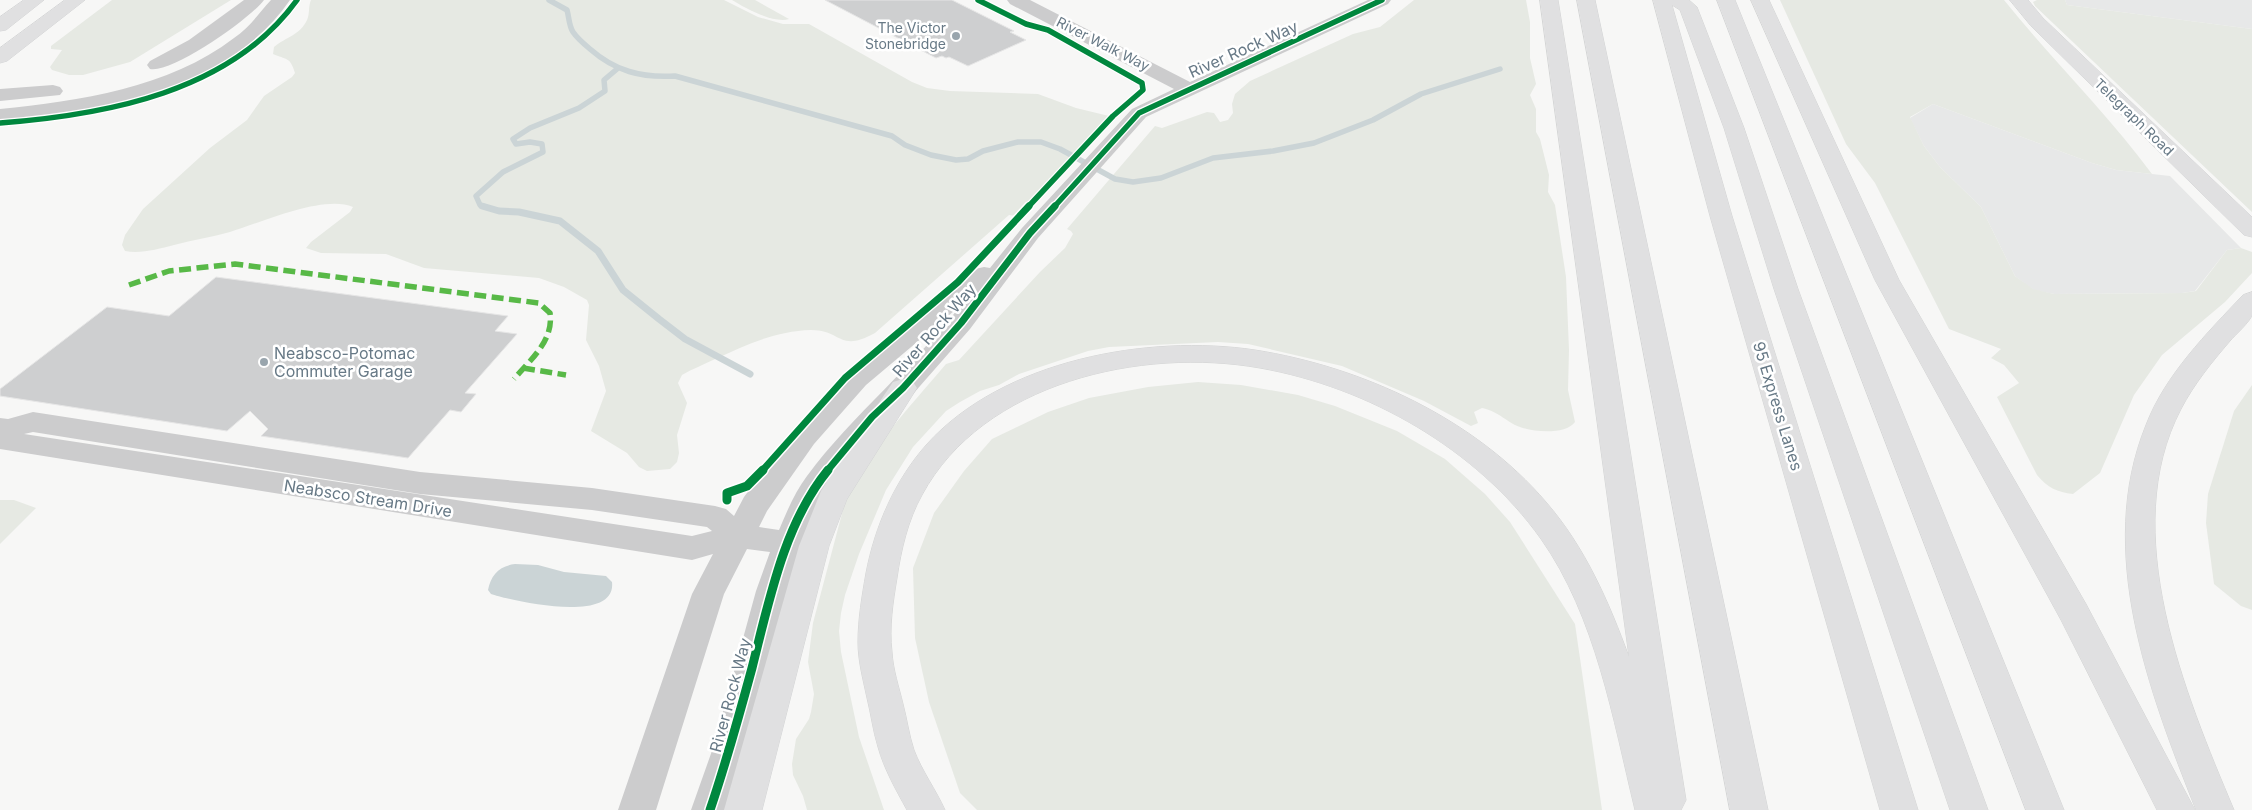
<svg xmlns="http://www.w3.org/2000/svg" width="2252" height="810" font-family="Inter,sans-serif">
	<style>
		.built { fill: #e7e8e8 }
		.green { fill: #e6e9e3 }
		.water { fill: #cbd4d6 }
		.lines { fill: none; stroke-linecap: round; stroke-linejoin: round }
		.stream-far1 { stroke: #cbd4d6; stroke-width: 5.5 }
		.stream { stroke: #cbd4d6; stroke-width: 7 }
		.building { fill: #cecfd0; stroke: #e6e6e6 }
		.secondary-casing { stroke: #d3d4d5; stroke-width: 1 }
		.highway-casing { stroke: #d3d4d4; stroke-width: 1 }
		.street { fill: #cccccd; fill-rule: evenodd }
		.secondary { fill: #e0e0e1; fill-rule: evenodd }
		.highway { fill: #e0e0e1; fill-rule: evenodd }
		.quiet { stroke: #58b947; stroke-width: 5.5; stroke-dasharray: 12 5.5; stroke-linecap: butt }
		.cycleway-far2-casing { stroke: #fff; stroke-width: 8 }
		.cycleway-far1-casing { stroke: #fff; stroke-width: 10 }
		.cycleway-casing { stroke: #fff; stroke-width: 12 }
		.cycleway-far2 { stroke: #00873e; stroke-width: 5.5 }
		.cycleway-far1 { stroke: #00873e; stroke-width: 7 }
		.cycleway { stroke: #00873e; stroke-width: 9 }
		.poi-dot { fill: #99a5ad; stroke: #fff; stroke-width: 2 }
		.labels { text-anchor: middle; stroke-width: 5; stroke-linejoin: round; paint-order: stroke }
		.far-poi-label { font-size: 14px; fill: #677986; stroke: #fff; text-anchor: end }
		.far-street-label { font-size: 14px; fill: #677986; stroke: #fff }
		.street-label { font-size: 16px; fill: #677986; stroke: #fff }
		.poi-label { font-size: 16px; fill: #677986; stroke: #fff; text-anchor: start }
	</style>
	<rect width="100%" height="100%" fill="#f7f7f6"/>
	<!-- built -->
	<g class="built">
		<path d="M 2065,0 L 2252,0 L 2252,29 L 2067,5 Z"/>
		<path d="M 1933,104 L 2092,163 L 2116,170 L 2170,176 L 2241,248 L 2227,250 L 2195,291 L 2182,293 L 2054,294 L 2033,290 L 2015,276 L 1981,207 L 1940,167 L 1924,146 L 1910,118 Z"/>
	</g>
	<!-- green -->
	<g class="green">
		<path d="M 112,0 L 231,0 L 130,62 L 83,75 L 69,75 L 52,70 L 50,67 L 62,50 L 51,49 L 51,46 Z"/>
		<path d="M 311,0 L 724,0 L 758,17 L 783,24 L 809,24 L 912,82 L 927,88 L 950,91 L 1038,94 L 1076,108 L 1109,116 L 1017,216 L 1009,215 L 875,333 C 839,353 842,330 811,330 C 775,331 746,345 713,360 C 703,365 692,369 682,375 L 678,383 L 687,403 L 677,435 L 679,453 L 677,462 L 670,469 L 647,471 L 639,467 L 627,453 L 591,431 L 606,391 L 599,366 L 586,340 L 589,305 L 587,300 L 564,287 L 539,278 L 424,268 L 386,254 L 321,253 L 306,248 L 311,242 L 350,212 L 353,207 C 324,194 260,223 230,232 C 212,237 193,240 174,245 C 158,249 141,254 125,251 L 122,245 L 125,235 L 143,209 L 210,148 L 247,120 L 264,96 L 292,77 L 295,73 C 290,56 286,60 273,54 L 274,47 C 286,37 300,35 307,20 C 310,14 308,7 311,0 Z"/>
		<path d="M 732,0 L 755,0 L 789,19 C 774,24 745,8 732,0 Z"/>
		<path d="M 1414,0 L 1526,0 L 1530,22 L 1530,58 L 1536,84 L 1530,95 L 1536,109 L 1536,132 L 1540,139 L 1549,175 L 1548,192 L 1555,205 L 1566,277 L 1569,350 L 1568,390 L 1575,422 C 1566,435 1533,432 1520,427 C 1506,422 1500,412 1482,408 L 1474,412 L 1478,423 L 1471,426 L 1424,401 L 1342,366 L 1248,344 L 1218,342 L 1109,347 L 1088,351 L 1019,374 L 999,385 L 980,391 L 960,402 L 946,411 L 913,447 L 886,490 L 859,554 L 845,595 L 841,613 L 839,631 L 841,652 L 859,737 L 884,810 L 807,810 L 803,796 L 793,775 L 792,764 L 796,739 L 809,719 L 811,712 L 814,694 L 808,662 L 813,623 L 844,506 C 866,452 909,408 946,364 L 959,360 L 1040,272 L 1065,248 L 1073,234 L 1071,231 L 1067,229 L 1155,126 L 1162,128 L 1207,112 L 1214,113 L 1220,122 L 1228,120 L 1233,113 L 1232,104 L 1235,94 L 1250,81 L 1353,34 L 1380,27 Z"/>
		<path d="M 1780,0 L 2004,0 C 2052,60 2107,113 2152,174 L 2116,170 L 2092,163 L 1933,104 L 1910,117 L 1924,146 L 1940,167 L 1981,207 L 2015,276 L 2033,289 L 2054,294 L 2182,293 L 2196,291 L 2227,250 L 2241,248 L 2252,252 L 2252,273 L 2225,302 L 2162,355 L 2134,395 L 2100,473 L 2073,494 C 2057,492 2048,488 2037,475 L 1997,397 L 2019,383 L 2004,365 L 1991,358 L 2001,349 L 1949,329 L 1875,183 L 1846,144 Z"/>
		<path d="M 2037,0 L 2065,0 L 2067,5 L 2252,29 L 2252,212 L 2035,6 L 2033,2 Z"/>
		<path d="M 1198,382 L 1241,385 L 1298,395 L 1335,406 L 1397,431 L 1445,459 L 1485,494 L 1510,522 L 1575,624 L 1602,810 L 977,810 L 960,793 L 929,702 L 915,638 L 913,568 L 934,513 L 964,471 L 992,439 L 1048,412 L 1089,398 L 1148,387 Z"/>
		<path d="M 2252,385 L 2252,610 L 2241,606 L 2214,584 L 2206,523 L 2208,494 L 2234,411 Z"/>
		<path d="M 0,500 L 14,500 L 36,508 L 0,544 Z"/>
	</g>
	<!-- water -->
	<path class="water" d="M 515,564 L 538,565 L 564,572 L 606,576 L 612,582 C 617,625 512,601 491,594 L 488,590 C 491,575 499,566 515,564 Z"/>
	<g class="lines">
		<!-- stream-far1 -->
		<g class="stream-far1">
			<path d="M 549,0 L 567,10 C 569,17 569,26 573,32 C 577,38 584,44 590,49 C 615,71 641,78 675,76 L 892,136 L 905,145 L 931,155 L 956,160 L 968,159 L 983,151 L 1018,142 L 1041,142 L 1060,149 L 1115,179 L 1133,182 L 1161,178 L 1213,158 L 1273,151 L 1314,143 L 1373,120 L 1421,94 L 1500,69"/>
			<path d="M 486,207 L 480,205 L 476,196 L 503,172 L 543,152 L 542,144 L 530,142 L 516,144 L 513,139 L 530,128 L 579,108 L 605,91 L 604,80 L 617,69"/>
		</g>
		<!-- stream -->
		<path class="stream" d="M 482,206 L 499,211 L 519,212 L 560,221 L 598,251 L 623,290 L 659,319 L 685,339 L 750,374"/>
	</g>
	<!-- building -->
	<g class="building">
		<path d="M 825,0 L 952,0 L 1014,31 L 1010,32 L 1026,40 L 968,66 L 949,57 L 946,58 L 942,56 L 936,58 Z"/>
		<path d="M 216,277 L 508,316 L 495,331 L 517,334 L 465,393 L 476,394 L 461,412 L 450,410 L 408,458 L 261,436 L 268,429 L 250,411 L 227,431 L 0,396 L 0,389 L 107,307 L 169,316 Z"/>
	</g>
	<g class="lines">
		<defs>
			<g id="secondary">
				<path d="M 24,0 L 44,0 L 6,30 L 0,31 L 0,17 Z"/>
				<path d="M 65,0 L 85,0 L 7,61 L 0,63 L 0,48 Z"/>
				<path d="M 2010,0 L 2028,0 L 2043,18 L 2252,217 L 2252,237 L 2244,235 L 2031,26 Z"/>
				<path d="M 903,379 L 913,382 L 917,388 L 847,499 L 829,546 L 762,810 L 724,810 L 799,546 L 821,491 L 839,462 L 893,382 Z"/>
			</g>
			<g id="highway">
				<path d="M 1540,0 L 1558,0 L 1686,800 L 1681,810 L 1635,810 C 1613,719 1596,617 1541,539 C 1477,449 1368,387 1260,368 C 1142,347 983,382 922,495 C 908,520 901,550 897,578 C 893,602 889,627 892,652 C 893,670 899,687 903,704 C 907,719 909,735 914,750 C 922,771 936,790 945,810 L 907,810 C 896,790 884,769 878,747 C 873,731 871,714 867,698 C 863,679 858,661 858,642 C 858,619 862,596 866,573 C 875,526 895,480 927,444 C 1003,360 1148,334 1255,350 C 1363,367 1475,419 1546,502 C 1585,547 1609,602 1629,657 Z"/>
				<path d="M 1577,0 L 1595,0 L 1768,810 L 1730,810 Z"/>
				<path d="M 1653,0 L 1689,0 L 1697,7 L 1744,128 L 1798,289 L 1988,810 L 1950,810 L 1774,289 L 1724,128 L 1680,10 L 1672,5 L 1732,216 L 1918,810 L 1880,810 L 1710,216 Z"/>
				<path d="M 1717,0 L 1735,0 L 2064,810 L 2026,810 Z"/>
				<path d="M 1751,0 L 1769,0 L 1899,280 L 2086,604 L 2195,810 L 2157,810 L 2061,620 L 1875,280 Z"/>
				<path d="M 2252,292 C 2252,299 2252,309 2252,315 C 2250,322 2235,335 2230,341 C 2212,362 2194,384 2181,409 C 2117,531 2185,694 2234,810 L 2196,810 C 2149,691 2095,551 2146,425 C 2165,375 2207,333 2243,295 Z"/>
			</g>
		</defs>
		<!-- secondary casing -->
		<use href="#secondary" class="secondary-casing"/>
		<!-- highway casing -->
		<use href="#highway" class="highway-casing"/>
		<!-- street -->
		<g class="street">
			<path d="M 244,0 L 264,0 C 251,18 172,74 150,69 L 147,65 L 150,61 L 189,40 Z"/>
			<path d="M 271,0 L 290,0 C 227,91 103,110 0,121 L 0,109 C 79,101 169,88 234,38 C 249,28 259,13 271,0 Z"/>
			<path d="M 1007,0 L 1030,0 L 1190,82 L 1368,0 L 1391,0 L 1388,4 L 1146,117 L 1038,238 L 970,329 L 913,394 L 882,424 L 828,491 L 804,543 L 788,591 L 749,748 L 729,810 L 691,810 L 713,748 L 756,591 L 770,552 L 747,549 L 724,594 L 656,810 L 618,810 L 692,594 L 713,554 L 692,560 L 0,449 L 0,418 L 8,419 L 33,412 L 420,472 L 592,488 L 715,506 L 726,509 L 734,516 L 744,497 L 794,430 L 846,373 L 975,269 L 984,267 L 990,268 L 1022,228 L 1132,109 L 1174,89 L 1010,4 ZM 961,305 C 914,366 853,414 807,476 C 795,492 787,511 779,530 L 759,527 L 767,511 L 814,444 L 866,385 ZM 33,432 L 420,494 L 592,510 L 707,527 L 712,531 L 692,536 L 24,434 Z"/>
			<path d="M 53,85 L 60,87 L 63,91 L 60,95 L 0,101 L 0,89 Z"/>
		</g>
		<!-- secondary -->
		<use href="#secondary" class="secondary"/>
		<!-- highway -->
		<use href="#highway" class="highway"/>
		<!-- quiet -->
		<g class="quiet">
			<path d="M 129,285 L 169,271 L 235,264 L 539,303 L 550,313 C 554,341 530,360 514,379"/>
			<path d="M 523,368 L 566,375"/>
		</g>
		<defs>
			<g id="cycleway-far2">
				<path d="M 978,0 L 1026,24 L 1048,30 L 1142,83 L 1143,90 L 1113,116 L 1028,207"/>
				<path d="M 0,123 C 106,115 231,92 297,0"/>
				<path d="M 1054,207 L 1139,113 L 1382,0"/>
			</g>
			<g id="cycleway-far1">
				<path d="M 762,471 L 845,378 L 958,282 L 1029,206"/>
				<path d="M 827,471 L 872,417 L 903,388 L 961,323 L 1030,233 L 1055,206"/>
			</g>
			<g id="cycleway">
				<path d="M 727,500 L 727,493 L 747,486 L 763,470"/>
				<path d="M 710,810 C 726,763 739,716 752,668 C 769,601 784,524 828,470"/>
			</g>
		</defs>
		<!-- cycleway-far2 casing -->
		<use href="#cycleway-far2" class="cycleway-far2-casing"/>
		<!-- cycleway-far1 casing -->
		<use href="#cycleway-far1" class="cycleway-far1-casing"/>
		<!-- cycleway casing -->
		<use href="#cycleway" class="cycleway-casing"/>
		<!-- cycleway-far2 -->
		<use href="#cycleway-far2" class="cycleway-far2"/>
		<!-- cycleway-far1 -->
		<use href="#cycleway-far1" class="cycleway-far1"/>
		<!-- cycleway -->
		<use href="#cycleway" class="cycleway"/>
	</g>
	<!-- markers -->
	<g class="poi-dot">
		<circle cx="956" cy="36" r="5"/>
		<circle cx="264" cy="362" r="5"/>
	</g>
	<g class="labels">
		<!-- far-poi labels -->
		<g class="far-poi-label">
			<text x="946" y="33">The Victor<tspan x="946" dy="16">Stonebridge</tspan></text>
		</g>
		<!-- far-street labels -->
		<g class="far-street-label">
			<text transform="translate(1103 44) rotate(27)" y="5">River Walk Way</text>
			<text transform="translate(2134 117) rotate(44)" y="5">Telegraph Road</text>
		</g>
		<!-- street labels -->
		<g class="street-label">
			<text transform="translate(1243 49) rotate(-24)" y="6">River Rock Way</text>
			<text transform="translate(934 330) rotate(-49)" y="6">River Rock Way</text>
			<text transform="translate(1778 406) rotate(73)" y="6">95 Express Lanes</text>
			<text transform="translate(368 498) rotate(9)" y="6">Neabsco Stream Drive</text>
			<text transform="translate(730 695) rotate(-75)" y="6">River Rock Way</text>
		</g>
		<!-- poi labels -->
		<g class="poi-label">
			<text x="274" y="359">Neabsco-Potomac<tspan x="274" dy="18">Commuter Garage</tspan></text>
		</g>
	</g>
</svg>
